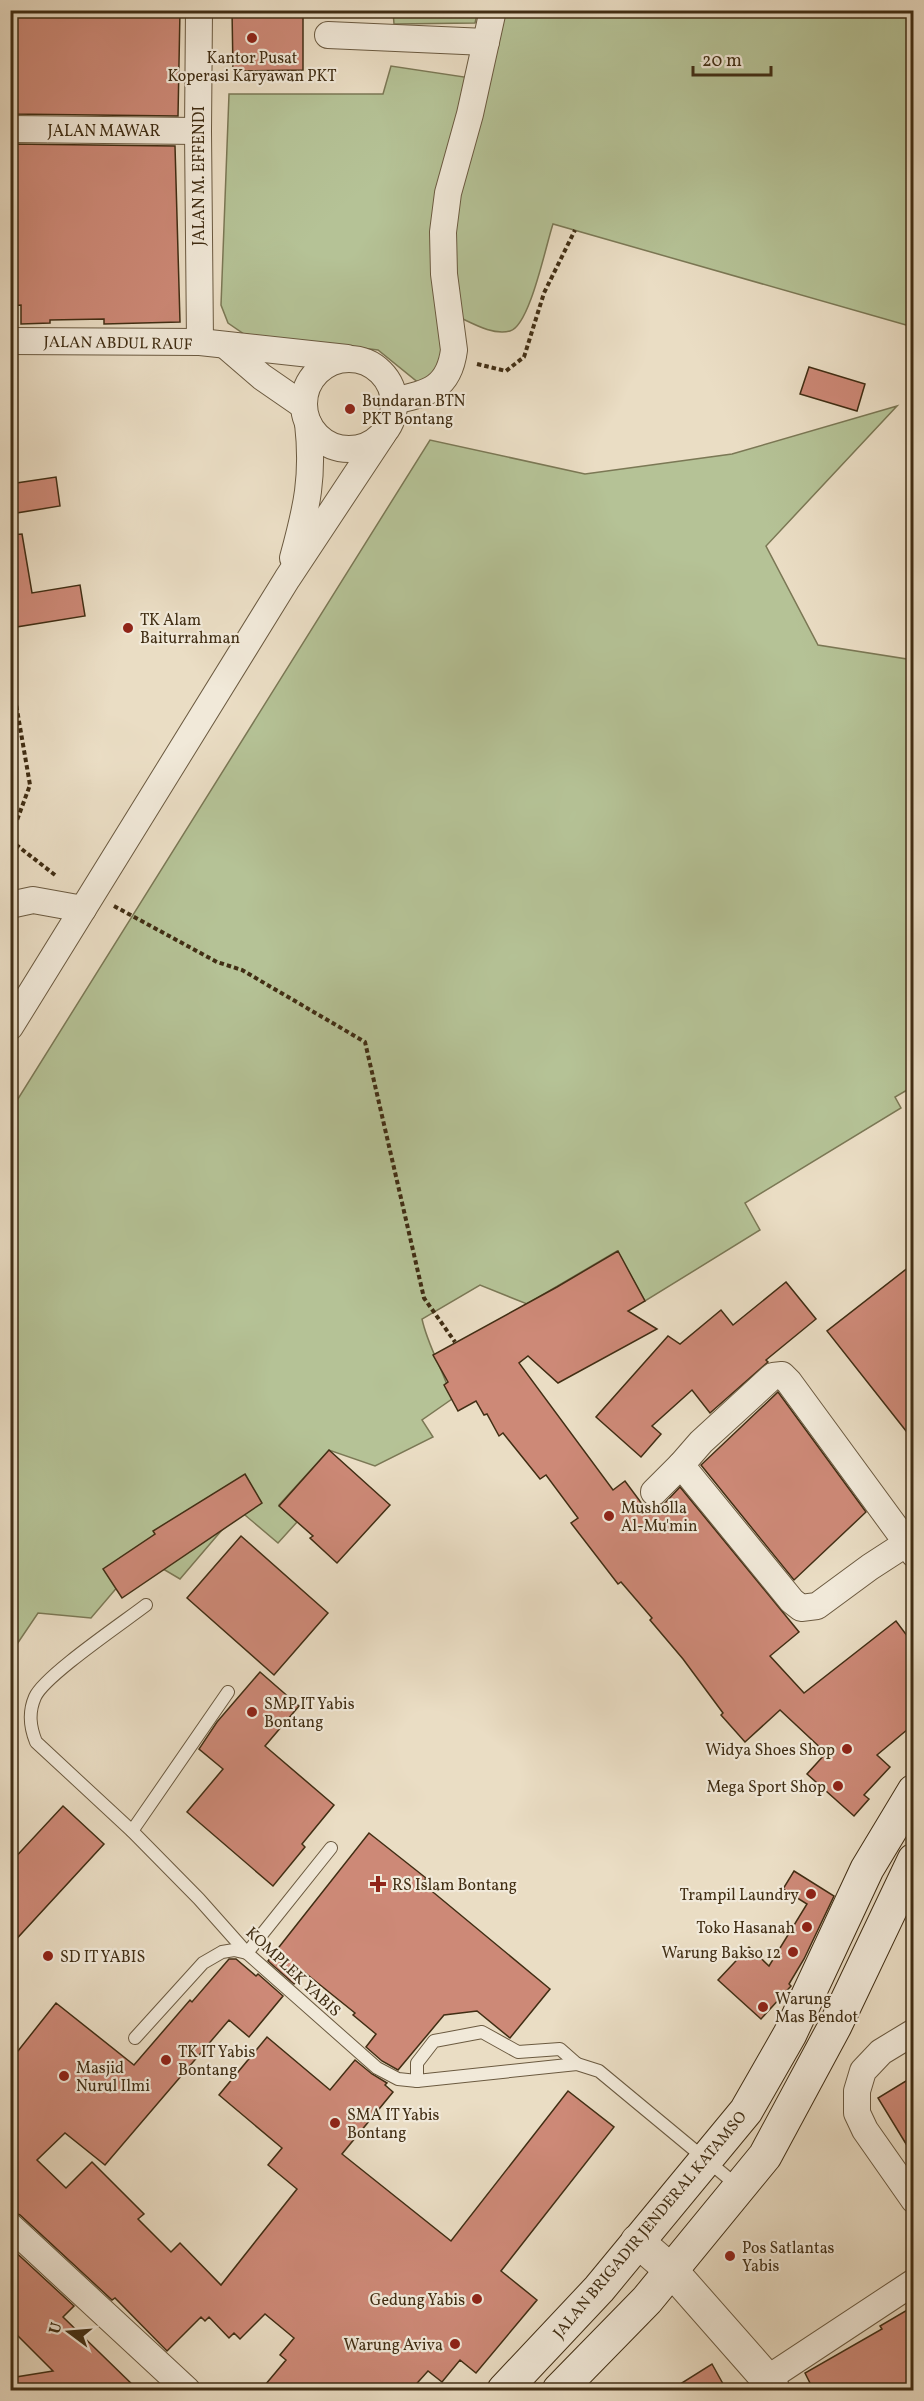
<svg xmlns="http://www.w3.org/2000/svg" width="924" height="2401" font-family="Vollkorn,serif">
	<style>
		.green { fill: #b5c296; stroke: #7b7855; stroke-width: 1.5 }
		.building { fill: #cd8977; stroke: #412e14; stroke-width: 1.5 }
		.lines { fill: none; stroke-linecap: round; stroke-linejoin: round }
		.service-casing { stroke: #6b5a40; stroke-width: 14 }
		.minor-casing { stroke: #6b5a40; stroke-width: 28 }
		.tertiary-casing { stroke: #6b5a40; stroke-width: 34 }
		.secondary-casing { stroke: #412e14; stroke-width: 35 }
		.path { stroke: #412e14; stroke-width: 4; stroke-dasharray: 4.5 3; stroke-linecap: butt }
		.service { stroke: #f1e9d9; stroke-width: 12 }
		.minor { stroke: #f1e9d9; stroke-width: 26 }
		.tertiary { stroke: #f1e9d9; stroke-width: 32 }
		.secondary { stroke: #f1e9d9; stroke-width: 33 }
		.poi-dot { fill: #8f2418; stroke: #f1e9d9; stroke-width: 2 }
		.labels { text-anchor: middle; stroke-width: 4.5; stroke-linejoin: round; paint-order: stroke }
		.poi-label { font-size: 16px; fill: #412e14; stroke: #f1e9d9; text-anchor: start }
		.street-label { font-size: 16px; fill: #412e14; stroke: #f1e9d9 }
	</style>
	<rect width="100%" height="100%" fill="#eaddc4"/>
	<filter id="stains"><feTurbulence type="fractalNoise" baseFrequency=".00333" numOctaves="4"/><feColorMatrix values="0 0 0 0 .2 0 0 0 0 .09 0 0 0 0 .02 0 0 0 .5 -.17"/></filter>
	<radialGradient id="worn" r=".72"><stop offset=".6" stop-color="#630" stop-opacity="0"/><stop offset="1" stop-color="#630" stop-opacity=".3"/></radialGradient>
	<!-- green -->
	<g class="green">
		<path d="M 393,11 L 393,10 L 478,11 L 475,23 L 394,24 Z"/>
		<path d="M 493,11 L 913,11 L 913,327 L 553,224 C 546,244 530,326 510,331 C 491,336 469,321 452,314 L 454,350 L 430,392 L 378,350 L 244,334 L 228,323 L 221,305 L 229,94 L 383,94 L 391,66 L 477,79 Z"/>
		<path d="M 897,406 L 766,546 L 818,645 L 913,660 L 914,1086 L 895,1097 L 901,1108 L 745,1203 L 760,1230 L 645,1301 L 617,1251 L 527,1304 L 480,1285 L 422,1319 C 428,1347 444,1371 452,1399 L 422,1420 L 433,1437 L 375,1466 L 329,1450 L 279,1505 L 297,1522 L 278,1543 L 239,1510 L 180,1579 L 143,1557 L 91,1618 L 38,1613 L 11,1653 L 11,1110 L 430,440 L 585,474 L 732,454 Z"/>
	</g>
	<!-- building -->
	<g class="building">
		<path d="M 15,10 L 180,10 L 178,116 L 10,114 L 10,34 L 15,34 Z"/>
		<path d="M 232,10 L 303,10 L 303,70 L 233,71 Z"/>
		<path d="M 10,144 L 175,146 L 180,322 L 104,324 L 104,319 L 50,320 L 50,323 L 21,324 L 21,305 L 10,306 Z"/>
		<path d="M 809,367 L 865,384 L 857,411 L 800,394 Z"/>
		<path d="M 56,477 L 60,506 L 10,514 L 10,484 Z"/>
		<path d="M 22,534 L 32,593 L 80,585 L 85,616 L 10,628 L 10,535 Z"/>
		<path d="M 618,1251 L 645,1301 L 628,1311 L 657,1329 L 558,1383 L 528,1356 L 519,1363 L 613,1490 L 625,1481 L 648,1512 L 665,1503 L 680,1487 L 799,1632 L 770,1656 L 804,1693 L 896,1621 L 914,1645 L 914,1724 L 877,1755 L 890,1767 L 864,1795 L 869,1799 L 854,1816 L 807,1774 L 826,1753 L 780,1710 L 745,1742 L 721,1715 L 723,1713 L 683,1659 L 650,1620 L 652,1618 L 621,1582 L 618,1584 L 571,1523 L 578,1518 L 546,1475 L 540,1479 L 503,1433 L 499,1436 L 487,1414 L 484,1415 L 476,1401 L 458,1411 L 444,1385 L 448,1382 L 433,1355 L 557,1287 Z"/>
		<path d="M 914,1263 L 914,1441 L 827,1331 Z"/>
		<path d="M 786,1282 L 816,1319 L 766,1360 L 768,1362 L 710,1413 L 692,1390 L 652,1426 L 661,1434 L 641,1457 L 596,1417 L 668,1336 L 680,1344 L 721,1310 L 733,1325 Z"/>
		<path d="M 778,1392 L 866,1512 L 794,1580 L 701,1465 Z"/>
		<path d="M 329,1450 L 390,1505 L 337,1563 L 310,1538 L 313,1536 L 279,1506 Z"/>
		<path d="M 245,1474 L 262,1503 L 122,1598 L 103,1569 L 155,1534 L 153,1531 Z"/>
		<path d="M 241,1536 L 328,1613 L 274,1675 L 187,1598 Z"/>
		<path d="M 260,1672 L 299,1706 L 265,1746 L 334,1805 L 302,1844 L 305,1847 L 273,1886 L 187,1812 L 223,1769 L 199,1749 L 217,1722 Z"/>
		<path d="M 63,1806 L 104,1844 L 10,1946 L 10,1863 Z"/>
		<path d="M 369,1833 L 426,1878 L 422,1883 L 550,1989 L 510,2038 L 477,2011 L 444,2015 L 398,2070 L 382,2061 L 366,2047 L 376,2034 L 353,2015 L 355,2013 L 304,1972 L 294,1984 L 268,1961 Z"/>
		<path d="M 794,1871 L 834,1896 L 804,1959 L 789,1984 L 791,1986 L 761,2019 L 718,1980 L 749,1947 L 769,1966 L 807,1904 L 783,1889 Z"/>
		<path d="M 229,1959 L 236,1959 L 256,1976 L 258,1974 L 283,1996 L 249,2037 L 229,2020 L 105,2165 L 65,2133 L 37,2160 L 66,2188 L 92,2162 L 144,2214 L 138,2219 L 171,2252 L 180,2243 L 221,2285 L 297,2189 L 268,2165 L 282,2148 L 219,2095 L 267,2037 L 330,2090 L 355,2060 L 372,2074 L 387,2083 L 385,2085 L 393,2092 L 342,2154 L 451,2241 L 568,2091 L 614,2127 L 501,2271 L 537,2300 L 476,2373 L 460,2360 L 442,2382 L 428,2371 L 410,2391 L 260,2391 L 286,2360 L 280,2355 L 294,2338 L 265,2314 L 240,2339 L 234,2333 L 229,2338 L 209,2317 L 205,2321 L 201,2317 L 167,2351 L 115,2298 L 112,2300 L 20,2215 L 10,2211 L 10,2061 L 56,2003 L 134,2065 L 190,2000 L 192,2002 Z"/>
		<path d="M 914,2076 L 914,2157 L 878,2098 Z"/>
		<path d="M 10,2247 L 74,2306 L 63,2317 L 139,2391 L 10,2391 L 10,2378 L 53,2371 L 10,2328 Z"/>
		<path d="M 914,2306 L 914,2382 L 899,2391 L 814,2391 L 805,2373 L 882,2329 L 880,2326 Z"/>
		<path d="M 712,2364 L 727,2391 L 669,2391 Z"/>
	</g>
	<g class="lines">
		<defs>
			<g id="service">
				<path d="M 146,1605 C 124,1622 44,1676 35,1697 C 28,1713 30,1727 36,1742 L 132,1831 L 199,1899 L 247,1953 L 377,2068 L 398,2079 L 417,2081 L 577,2064 L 599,2071 L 739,2187"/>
				<path d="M 132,1831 L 228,1692"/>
				<path d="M 135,2038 L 203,1963 L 222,1952 L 234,1950 L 247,1953 L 331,1848"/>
				<path d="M 417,2081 L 417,2063 L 434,2041 L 482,2032 L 518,2052 L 560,2049 L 577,2064"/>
			</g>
			<g id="minor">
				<path d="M 199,10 L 198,131 L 200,342"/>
				<path d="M 328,35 L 486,42"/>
				<path d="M 10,129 L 198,131"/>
				<path d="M 10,341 L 200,342 L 347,358"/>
				<path d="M 226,346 L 262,377 L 304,406"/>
				<circle cx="349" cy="404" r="45"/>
				<path d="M 394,401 C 428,393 449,389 454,350 L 444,274 L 443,232 L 448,193 L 470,114 L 493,10"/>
				<path d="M 293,558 C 307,507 314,476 308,423"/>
				<path d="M 10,905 L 33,900 L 83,909"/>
				<path d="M 10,1027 L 287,579 L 383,434"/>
				<path d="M 681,1465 L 701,1442 L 773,1376 L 782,1375 L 789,1382 L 907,1543"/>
				<path d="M 654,1492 L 681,1465 L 792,1601 L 801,1608 L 817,1606 L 870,1567 L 907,1543 L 914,1554"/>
				<path d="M 914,2032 L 881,2052 L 863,2071 L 857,2091 L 857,2113 L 865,2130 L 914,2200"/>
				<path d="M 10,2226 L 187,2390"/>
				<path d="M 767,2379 L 914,2282"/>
			</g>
			<path id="tertiary" d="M 637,2241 L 672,2271 L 767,2379 L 774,2390"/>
			<g id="secondary">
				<path d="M 504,2390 L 599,2289 L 746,2111 L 790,2034 L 867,1869 L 914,1791"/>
				<path d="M 559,2390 L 647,2300 L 765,2156 L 835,2026 L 914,1860"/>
			</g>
		</defs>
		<!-- service casing -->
		<use href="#service" class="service-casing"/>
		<!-- minor casing -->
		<use href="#minor" class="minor-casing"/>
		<!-- tertiary casing -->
		<use href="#tertiary" class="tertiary-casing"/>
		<!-- secondary casing -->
		<use href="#secondary" class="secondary-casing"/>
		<!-- path -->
		<g class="path">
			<path d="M 477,364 L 506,371 L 524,357 L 544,293 L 575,230"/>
			<path d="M 10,669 L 30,785 L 10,839"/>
			<path d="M 10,840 L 55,875 L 54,877"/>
			<path d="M 114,906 L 217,962 L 242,970 L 365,1042 L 424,1298 L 455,1342"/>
		</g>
		<!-- service -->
		<use href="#service" class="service"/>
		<!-- minor -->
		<use href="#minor" class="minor"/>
		<!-- tertiary -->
		<use href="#tertiary" class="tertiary"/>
		<!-- secondary -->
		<use href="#secondary" class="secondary"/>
	</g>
	<!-- markers -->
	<g class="poi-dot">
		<circle cx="252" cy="38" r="6"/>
		<circle cx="350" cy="409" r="6"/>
		<circle cx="128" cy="628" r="6"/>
		<circle cx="609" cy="1516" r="6"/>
		<circle cx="252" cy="1712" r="6"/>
		<circle cx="847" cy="1749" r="6"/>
		<circle cx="838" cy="1786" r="6"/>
		<path d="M375 1875h6v6h6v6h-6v6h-6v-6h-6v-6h6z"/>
		<circle cx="811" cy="1894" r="6"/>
		<circle cx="807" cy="1927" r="6"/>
		<circle cx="793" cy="1952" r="6"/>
		<circle cx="48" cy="1956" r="6"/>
		<circle cx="763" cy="2007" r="6"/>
		<circle cx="166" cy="2060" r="6"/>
		<circle cx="64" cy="2076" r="6"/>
		<circle cx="335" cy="2123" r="6"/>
		<circle cx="730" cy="2256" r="6"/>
		<circle cx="477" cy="2299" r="6"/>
		<circle cx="455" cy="2344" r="6"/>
	</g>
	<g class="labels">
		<!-- poi labels -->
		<g class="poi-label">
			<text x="252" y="63" text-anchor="middle">Kantor Pusat<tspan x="252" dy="18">Koperasi Karyawan PKT</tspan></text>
			<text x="362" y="406">Bundaran BTN<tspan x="362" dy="18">PKT Bontang</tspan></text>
			<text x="140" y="625">TK Alam<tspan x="140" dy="18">Baiturrahman</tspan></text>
			<text x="621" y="1513">Musholla<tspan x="621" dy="18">Al-Mu'min</tspan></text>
			<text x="264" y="1709">SMP IT Yabis<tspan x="264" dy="18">Bontang</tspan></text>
			<text x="835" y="1755" text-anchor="end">Widya Shoes Shop</text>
			<text x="826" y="1792" text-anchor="end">Mega Sport Shop</text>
			<text x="392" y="1890">RS Islam Bontang</text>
			<text x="799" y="1900" text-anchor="end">Trampil Laundry</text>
			<text x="795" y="1933" text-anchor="end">Toko Hasanah</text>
			<text x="781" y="1958" text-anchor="end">Warung Bakso 12</text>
			<text x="60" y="1962">SD IT YABIS</text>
			<text x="775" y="2004">Warung<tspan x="775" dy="18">Mas Bendot</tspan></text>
			<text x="178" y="2057">TK IT Yabis<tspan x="178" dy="18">Bontang</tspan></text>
			<text x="76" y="2073">Masjid<tspan x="76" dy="18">Nurul Ilmi</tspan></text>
			<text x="347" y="2120">SMA IT Yabis<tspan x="347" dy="18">Bontang</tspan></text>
			<text x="742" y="2253">Pos Satlantas<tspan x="742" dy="18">Yabis</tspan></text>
			<text x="465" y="2305" text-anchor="end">Gedung Yabis</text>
			<text x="443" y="2350" text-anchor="end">Warung Aviva</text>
		</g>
		<!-- street labels -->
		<g class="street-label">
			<text x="104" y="136">JALAN MAWAR</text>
			<text transform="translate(198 176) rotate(-90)" y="6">JALAN M. EFFENDI</text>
			<text transform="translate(118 342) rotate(1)" y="6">JALAN ABDUL RAUF</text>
			<text transform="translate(294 1971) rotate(43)" y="6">KOMPLEK YABIS</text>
			<text transform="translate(649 2224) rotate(-50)" y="6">JALAN BRIGADIR JENDERAL KATAMSO</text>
		</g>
	</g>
	<!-- margin -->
	<rect width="924" height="2401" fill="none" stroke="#eaddc4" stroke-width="36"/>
	<rect x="12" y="12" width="900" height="2377" fill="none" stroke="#412e14" stroke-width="3"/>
	<rect x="18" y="18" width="888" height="2365" fill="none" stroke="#412e14" stroke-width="1.5"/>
	<!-- north arrow -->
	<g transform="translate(69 2332) rotate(286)" stroke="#f1e9d9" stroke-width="4.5" paint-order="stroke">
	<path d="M0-4.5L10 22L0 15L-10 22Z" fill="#412e14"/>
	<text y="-9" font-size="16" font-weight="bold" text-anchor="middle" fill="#412e14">U</text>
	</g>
	<!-- scale -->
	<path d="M693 66v9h78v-9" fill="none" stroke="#412e14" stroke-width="3"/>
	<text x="702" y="66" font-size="18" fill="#412e14" stroke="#f1e9d9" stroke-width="4.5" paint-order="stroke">20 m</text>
	<rect width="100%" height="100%" filter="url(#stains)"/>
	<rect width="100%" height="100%" fill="url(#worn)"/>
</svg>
